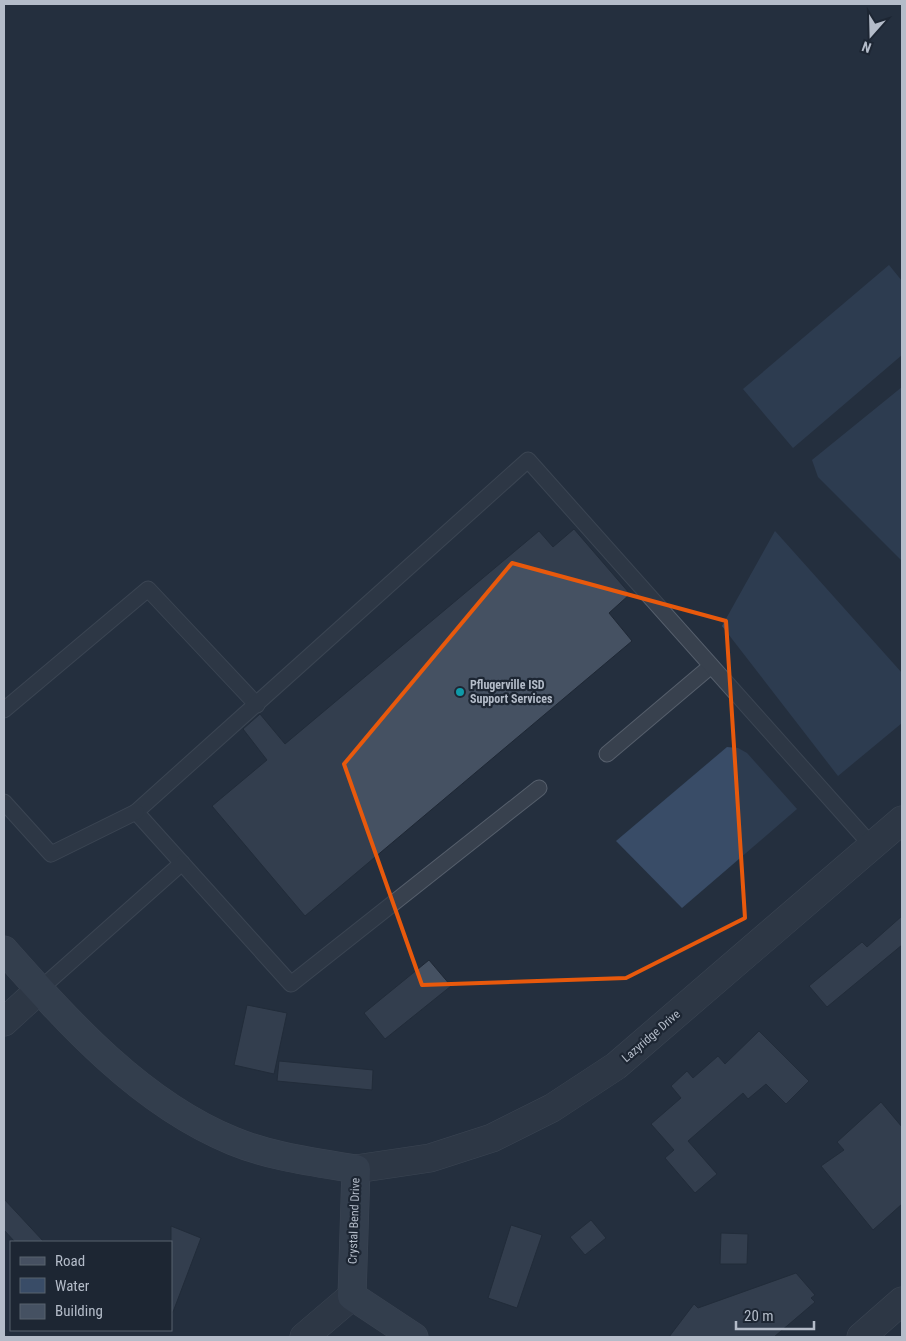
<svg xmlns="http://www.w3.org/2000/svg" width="906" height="1341" font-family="'Roboto Condensed',sans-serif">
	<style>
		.water { fill: #394c67 }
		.building { fill: #455162; stroke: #1f2835 }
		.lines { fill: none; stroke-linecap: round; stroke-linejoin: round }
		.lane-casing { stroke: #565f6c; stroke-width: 17 }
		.street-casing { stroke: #565f6c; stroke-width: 29 }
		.secondary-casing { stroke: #565f6c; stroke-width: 29 }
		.lane { stroke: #38414e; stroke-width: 15 }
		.street { stroke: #38414e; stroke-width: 28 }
		.secondary { stroke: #465061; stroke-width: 28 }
		.marked { fill: none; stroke: #e8590c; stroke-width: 4; stroke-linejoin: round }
		.culture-dot { fill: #0f9aa8; stroke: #1d2633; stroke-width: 2 }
		.labels { text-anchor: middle; stroke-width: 4.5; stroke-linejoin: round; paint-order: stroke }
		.poi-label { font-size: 12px; font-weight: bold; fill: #b4bcc9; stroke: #1d2633; text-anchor: start }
		.street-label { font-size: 12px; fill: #b4bcc9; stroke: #1d2633 }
	</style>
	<rect width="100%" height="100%" fill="#242f3e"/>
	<!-- water -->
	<g class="water">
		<path d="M 889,265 L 902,281 L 902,355 L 793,448 L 743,389 Z"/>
		<path d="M 902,387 L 902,561 L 818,477 L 812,460 Z"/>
		<path d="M 775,531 L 902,673 L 902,723 L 838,776 L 722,626 Z"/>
		<path d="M 727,747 L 738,748 L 747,753 L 797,809 L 682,908 L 616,841 Z"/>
	</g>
	<!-- building -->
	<g class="building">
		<path d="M 574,529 L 630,594 L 609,613 L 632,641 L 305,916 L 212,806 L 267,760 L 243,729 L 260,714 L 285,744 L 539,531 L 553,547 Z"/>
		<path d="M 902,916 L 902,945 L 827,1007 L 809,986 L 862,942 L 867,947 Z"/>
		<path d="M 429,960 L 451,986 L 385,1039 L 364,1013 Z"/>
		<path d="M 247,1005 L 287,1013 L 274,1074 L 234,1065 Z"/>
		<path d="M 759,1031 L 809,1081 L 786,1104 L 766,1084 L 748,1099 L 743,1093 L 688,1141 L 717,1174 L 695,1193 L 665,1158 L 674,1150 L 651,1124 L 681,1098 L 671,1086 L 687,1071 L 693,1078 L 718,1056 L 725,1064 Z"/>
		<path d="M 279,1061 L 373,1070 L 372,1090 L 277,1081 Z"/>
		<path d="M 881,1102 L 902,1127 L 902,1204 L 873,1230 L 821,1166 L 844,1150 L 837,1142 Z"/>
		<path d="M 4,1199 L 44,1242 L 15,1242 L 4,1230 Z"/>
		<path d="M 591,1220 L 606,1238 L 585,1255 L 570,1237 Z"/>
		<path d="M 511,1225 L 542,1235 L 517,1308 L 488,1298 Z"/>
		<path d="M 171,1226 L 201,1238 L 173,1312 L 171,1312 Z"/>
		<path d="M 721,1233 L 748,1234 L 747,1264 L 720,1264 Z"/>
		<path d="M 796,1273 L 815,1295 L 811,1298 L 815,1302 L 774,1337 L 669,1337 L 694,1304 L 698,1308 Z"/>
	</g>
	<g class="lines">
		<defs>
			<g id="lane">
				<path d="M 4,710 L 148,589 L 257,705"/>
				<path d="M 607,754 L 711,666"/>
				<path d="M 539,788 L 291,984 L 136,812 L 528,460 L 873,847"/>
				<path d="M 4,802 L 51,854 L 136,812"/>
				<path d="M 39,990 L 182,863"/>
			</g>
			<g id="street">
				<path d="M 4,1022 L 39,990"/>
				<path d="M 356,1169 L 430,1158 L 492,1138 L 552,1108 L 616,1066 L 902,820"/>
				<path d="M 304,1337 L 352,1296"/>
				<path d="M 861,1337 L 902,1301"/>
			</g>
			<path id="secondary" d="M 4,950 C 69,1023 140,1103 233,1141 C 272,1157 314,1162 356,1169 L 352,1296 L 414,1337"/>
		</defs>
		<!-- lane casing -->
		<use href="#lane" class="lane-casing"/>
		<!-- street casing -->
		<use href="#street" class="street-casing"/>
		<!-- secondary casing -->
		<use href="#secondary" class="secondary-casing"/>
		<!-- lane -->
		<use href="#lane" class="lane"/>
		<!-- street -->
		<use href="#street" class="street"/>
		<!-- secondary -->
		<use href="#secondary" class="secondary"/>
	</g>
	<!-- marked area -->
	<path d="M0 0H906V1341H0ZM 512,563 L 726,621 L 745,918 L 626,978 L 422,985 L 344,764 Z" fill="#242f3e" fill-opacity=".55" fill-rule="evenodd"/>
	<path class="marked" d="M 512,563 L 726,621 L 745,918 L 626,978 L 422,985 L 344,764 Z"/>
	<!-- markers -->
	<circle class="culture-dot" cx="460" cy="692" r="5"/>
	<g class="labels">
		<!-- poi labels -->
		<g class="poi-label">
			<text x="470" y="689">Pflugerville ISD<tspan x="470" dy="14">Support Services</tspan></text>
		</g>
		<!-- street labels -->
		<g class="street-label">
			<text transform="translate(651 1036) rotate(-41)" y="4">Lazyridge Drive</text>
			<text transform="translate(354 1221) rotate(-88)" y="4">Crystal Bend Drive</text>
		</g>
	</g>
	<!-- border -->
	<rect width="906" height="1341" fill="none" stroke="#b4bcc9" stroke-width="10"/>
	<!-- legend -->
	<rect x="10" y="1241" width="162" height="90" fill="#1d2633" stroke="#59626f"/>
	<rect x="20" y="1257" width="25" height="8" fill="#465061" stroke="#59626f"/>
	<text x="55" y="1266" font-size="15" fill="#b4bcc9">Road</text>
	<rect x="20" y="1278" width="25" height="15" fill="#394c67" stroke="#59626f"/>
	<text x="55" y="1291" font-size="15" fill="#b4bcc9">Water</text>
	<rect x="20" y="1304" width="25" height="15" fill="#455162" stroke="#59626f"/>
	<text x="55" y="1316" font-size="15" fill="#b4bcc9">Building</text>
	<!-- north arrow -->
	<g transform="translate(871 35) rotate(200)" stroke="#1d2633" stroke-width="4" paint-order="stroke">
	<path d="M0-4L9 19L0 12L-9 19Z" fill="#b4bcc9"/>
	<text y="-8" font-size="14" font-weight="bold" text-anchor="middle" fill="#b4bcc9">N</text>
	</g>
	<!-- scale -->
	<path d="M736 1321v8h78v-8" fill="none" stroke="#b4bcc9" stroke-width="2.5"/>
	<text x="744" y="1321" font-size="15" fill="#b4bcc9" stroke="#1d2633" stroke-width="4" paint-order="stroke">20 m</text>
</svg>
